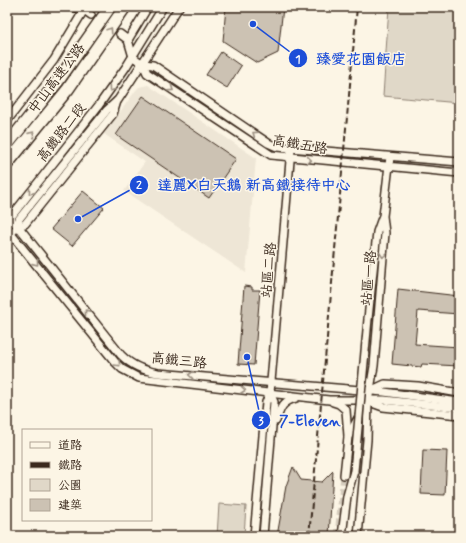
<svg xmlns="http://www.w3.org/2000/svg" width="466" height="543" font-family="Mynerve,'LXGW WenKai TC',sans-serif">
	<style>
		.built { fill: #eee6d6 }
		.green { fill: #e0d8c8; stroke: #8e8173 }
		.building { fill: #ccc2b3; stroke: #3b2a1e }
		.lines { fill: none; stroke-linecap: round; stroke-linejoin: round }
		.minor-tunnel { stroke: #d5ccbd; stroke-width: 7; stroke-dasharray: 7 3.5; stroke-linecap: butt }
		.minor-casing { stroke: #3b2a1e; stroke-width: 10 }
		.highway-casing { stroke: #3b2a1e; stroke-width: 14 }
		.minor { stroke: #fcf5e5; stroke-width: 7 }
		.highway { stroke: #fcf5e5; stroke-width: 11 }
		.rail { stroke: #3b2a1e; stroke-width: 2; stroke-dasharray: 6 3; stroke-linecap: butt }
		.minor-bridge-casing { stroke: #3b2a1e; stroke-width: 10; stroke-linecap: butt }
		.minor-bridge { stroke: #fcf5e5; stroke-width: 7 }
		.oneway { stroke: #9c9082 }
		.labels { text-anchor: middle; stroke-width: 3; stroke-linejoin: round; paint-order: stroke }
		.street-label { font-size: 14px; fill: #3b2a1e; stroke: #fcf5e5 }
		.leader { fill: none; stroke: #1d4ed8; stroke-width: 1.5 }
		.callout-dot { fill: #1d4ed8; stroke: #fcf5e5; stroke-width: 1.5 }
		.mark-label { font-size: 12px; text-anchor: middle; font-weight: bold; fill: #fff }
		.callout-label { font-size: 15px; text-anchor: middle; font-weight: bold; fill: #1d4ed8; stroke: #fcf5e5; stroke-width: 3; stroke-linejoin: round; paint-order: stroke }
	</style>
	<rect width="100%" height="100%" fill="#fcf5e5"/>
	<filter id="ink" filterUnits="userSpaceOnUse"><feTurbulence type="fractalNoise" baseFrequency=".025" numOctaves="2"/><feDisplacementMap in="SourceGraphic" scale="8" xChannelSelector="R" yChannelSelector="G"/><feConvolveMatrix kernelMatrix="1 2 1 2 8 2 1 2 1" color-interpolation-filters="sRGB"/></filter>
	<g filter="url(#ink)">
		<!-- built -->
		<path class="built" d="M 148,85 L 256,158 L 246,273 L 124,191 L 145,162 L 104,134 L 136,90 L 139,87 Z"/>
		<!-- green -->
		<g class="green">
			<path d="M 389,7 L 459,7 L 459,103 L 383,96 Z"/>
			<path d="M 219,504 L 246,506 L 244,536 L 217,536 Z"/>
		</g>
		<!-- building -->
		<g class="building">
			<path d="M 226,7 L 283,7 L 278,53 L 257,63 L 223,41 Z"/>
			<path d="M 221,52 L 241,66 L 227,88 L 206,75 Z"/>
			<path d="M 143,96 L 236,159 L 209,198 L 116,135 Z"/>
			<path d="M 83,191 L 104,208 L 72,246 L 51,229 Z"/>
			<path d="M 244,286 L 252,287 L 252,290 L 260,290 L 254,365 L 238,364 Z"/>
			<path d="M 398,289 L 459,296 L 459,314 L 418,311 L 415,344 L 459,347 L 459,366 L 422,364 L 421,367 L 392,364 Z"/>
			<path d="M 423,450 L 447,451 L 445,495 L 421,494 Z"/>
			<path d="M 293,467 L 301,480 L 322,482 L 333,471 L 329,536 L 277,536 L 286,486 Z"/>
		</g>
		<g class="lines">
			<!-- minor-tunnel -->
			<g class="minor-tunnel">
				<path d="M 91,15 L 120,34"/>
				<path d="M 338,536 L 344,475"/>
			</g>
			<defs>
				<g id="minor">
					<path d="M 84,7 L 84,10 L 91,15"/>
					<path d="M 120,34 L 128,40 L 133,57"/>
					<path d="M 128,40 L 148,7"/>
					<path d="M 133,57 L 143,64 L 147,73 L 271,155 L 459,173"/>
					<path d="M 143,64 L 153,65 L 268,143 L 277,147 L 459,162"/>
					<path d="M 7,121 L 54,60 L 84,10 L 72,7"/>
					<path d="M 7,217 L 18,226 L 121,355 C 132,366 143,370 158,373 L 384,392 L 459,402"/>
					<path d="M 7,222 L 99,105 L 126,67 L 163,7"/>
					<path d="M 18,226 L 25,224 L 113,114 L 117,101"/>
					<path d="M 7,229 L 115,362 L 122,369 L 139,378 L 329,400 L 384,400 L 459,408"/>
					<path d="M 7,238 L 18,226 L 19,219 L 107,110 L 118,100 L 179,7"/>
					<path d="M 368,319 L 377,232 L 382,218"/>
					<path d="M 370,391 L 385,384 L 418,386 L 459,393"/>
					<path d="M 333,402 L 339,404 L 346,410 L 348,436"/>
					<path d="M 372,403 L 383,407 L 459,415"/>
					<path d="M 276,421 C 280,409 282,401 296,398"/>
					<path d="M 344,475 L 348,437 L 360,414"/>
					<path d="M 254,536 L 266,402 L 270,393"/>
					<path d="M 263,536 L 274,402 L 270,393 L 291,149"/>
					<path d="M 342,536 L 347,496 L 354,471"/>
					<path d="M 358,536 L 367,440 L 368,402 L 374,366 L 385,233 L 383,216 L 390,157"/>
				</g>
				<g id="highway">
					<path d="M 7,145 L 58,81 L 110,7"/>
					<path d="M 7,164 L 68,89 L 125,7"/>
				</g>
			</defs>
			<!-- minor casing -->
			<use href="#minor" class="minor-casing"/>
			<!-- highway casing -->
			<use href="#highway" class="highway-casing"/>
			<!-- minor -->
			<use href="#minor" class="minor"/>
			<!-- highway -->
			<use href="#highway" class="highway"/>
			<!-- rail -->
			<path class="rail" d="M 309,536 L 357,7"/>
			<defs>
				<path id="minor-bridge" d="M 354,471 L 368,319"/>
			</defs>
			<!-- minor-bridge casing -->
			<use href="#minor-bridge" class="minor-bridge-casing"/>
			<!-- minor-bridge -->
			<use href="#minor-bridge" class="minor-bridge"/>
		</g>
		<!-- one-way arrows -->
		<defs><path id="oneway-chevron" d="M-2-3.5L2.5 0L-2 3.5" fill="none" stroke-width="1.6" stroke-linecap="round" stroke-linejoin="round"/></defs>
		<g class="oneway">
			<use href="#oneway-chevron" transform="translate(110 30) rotate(-56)"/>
			<use href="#oneway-chevron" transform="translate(111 89) rotate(126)"/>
			<use href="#oneway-chevron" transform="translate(171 89) rotate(34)"/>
			<use href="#oneway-chevron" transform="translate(32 134) rotate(-51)"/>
			<use href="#oneway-chevron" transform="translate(255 134) rotate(-146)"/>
			<use href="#oneway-chevron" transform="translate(309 160) rotate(6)"/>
			<use href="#oneway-chevron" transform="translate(31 192) rotate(129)"/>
			<use href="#oneway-chevron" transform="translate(383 255) rotate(95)"/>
			<use href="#oneway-chevron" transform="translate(36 263) rotate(51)"/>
			<use href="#oneway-chevron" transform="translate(87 312) rotate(-129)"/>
			<use href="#oneway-chevron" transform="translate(118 364) rotate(45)"/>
			<use href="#oneway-chevron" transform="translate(191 375) rotate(-175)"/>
			<use href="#oneway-chevron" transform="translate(243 390) rotate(6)"/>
		</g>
	</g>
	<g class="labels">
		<!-- street labels -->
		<g class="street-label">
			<text transform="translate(56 78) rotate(-53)" y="5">中山高速公路</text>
			<text transform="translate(61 132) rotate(-52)" y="5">高鐵路二段</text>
			<text transform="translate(300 144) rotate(9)" y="5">高鐵五路</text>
			<text transform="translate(268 270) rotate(-85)" y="5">站區二路</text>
			<text transform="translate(368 278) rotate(-85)" y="5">站區一路</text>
			<text transform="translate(179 360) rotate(6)" y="5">高鐵三路</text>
		</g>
	</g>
	<!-- callouts -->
	<path class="leader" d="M253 24L298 58M78 219L139 185M247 357L261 420"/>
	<g class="callout-dot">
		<circle cx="253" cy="24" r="4"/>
		<circle cx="78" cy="219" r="4"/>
		<circle cx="247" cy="357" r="4"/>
		<circle cx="298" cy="58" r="10"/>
		<circle cx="139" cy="185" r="10"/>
		<circle cx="261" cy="420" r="10"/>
	</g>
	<g class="mark-label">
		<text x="298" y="63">1</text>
		<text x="139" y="189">2</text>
		<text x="261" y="425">3</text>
	</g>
	<g class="callout-label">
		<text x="361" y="64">臻愛花園飯店</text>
		<text x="254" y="190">達麗X白天鵝 新高鐵接待中心</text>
		<text x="310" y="426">7-Eleven</text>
	</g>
	<!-- margin -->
	<rect width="466" height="543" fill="none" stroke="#fcf5e5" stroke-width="24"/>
	<rect x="12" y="12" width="442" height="519" fill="none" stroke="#3b2a1e" stroke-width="1.5" filter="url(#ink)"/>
	<!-- legend -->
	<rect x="22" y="429" width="130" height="92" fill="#fcf5e5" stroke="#afa495"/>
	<rect x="30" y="442" width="20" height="6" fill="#fcf5e5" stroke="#afa495"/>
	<text x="58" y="449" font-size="12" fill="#3b2a1e">道路</text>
	<rect x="30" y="462" width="20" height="6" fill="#3b2a1e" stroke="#afa495"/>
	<text x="58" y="469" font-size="12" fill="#3b2a1e">鐵路</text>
	<rect x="30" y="479" width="20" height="12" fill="#e0d8c8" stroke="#afa495"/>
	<text x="58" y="489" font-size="12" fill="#3b2a1e">公園</text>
	<rect x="30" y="499" width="20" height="12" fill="#ccc2b3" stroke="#afa495"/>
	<text x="58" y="509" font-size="12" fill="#3b2a1e">建築</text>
</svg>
